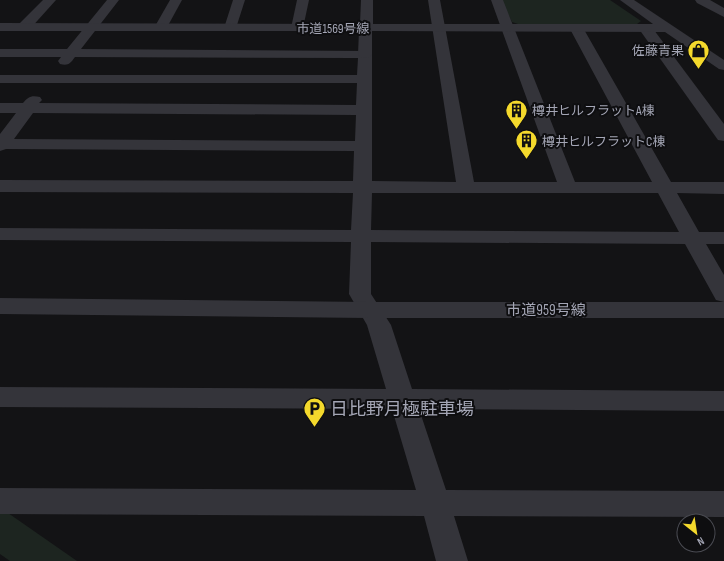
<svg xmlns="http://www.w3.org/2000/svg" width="724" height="561" font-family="'Sofia Sans Condensed','Noto Sans JP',sans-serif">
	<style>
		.green { fill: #1d2520 }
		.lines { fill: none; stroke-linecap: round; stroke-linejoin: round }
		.minor { fill: #34343a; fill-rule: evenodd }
		.tertiary { fill: #34343a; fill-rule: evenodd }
		.labels { text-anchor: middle; stroke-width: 4; stroke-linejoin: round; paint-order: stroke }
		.far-street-label { font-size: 13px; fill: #a4a6b5; stroke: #0e0e10 }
		.far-poi-label { font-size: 13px; fill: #a4a6b5; stroke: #0e0e10; text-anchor: start }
		.street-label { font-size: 15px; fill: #a4a6b5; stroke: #0e0e10 }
		.near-poi-label { font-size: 18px; fill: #a4a6b5; stroke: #0e0e10; text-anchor: start }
	</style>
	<rect width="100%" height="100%" fill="#131315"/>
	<!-- green -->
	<g class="green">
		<path d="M 501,0 L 610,0 L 641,21 L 637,24 L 518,24 L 512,22 Z"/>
		<path d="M 0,513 L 8,513 L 77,561 L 10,561 L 0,554 Z"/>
	</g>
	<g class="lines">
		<!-- minor -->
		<g class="minor">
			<path d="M 43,0 L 56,0 L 29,30 L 19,30 L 18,27 L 19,24 Z"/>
			<path d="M 107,0 L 119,0 L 81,49 L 370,51 L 372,54 L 372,181 L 456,182 L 428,0 L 440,0 L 474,182 L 557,182 L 491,0 L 503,0 L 575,182 L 652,182 L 570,29 L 572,26 L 582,26 L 671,182 L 724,182 L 724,194 L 677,193 L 699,232 L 724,232 L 724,244 L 706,244 L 724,275 L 724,302 L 716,300 L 685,244 L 371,242 L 371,294 L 391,325 L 412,389 L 724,391 L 724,411 L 419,409 L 446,490 L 724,491 L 724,517 L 454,516 L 468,561 L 436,561 L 424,516 L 0,514 L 0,488 L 416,490 L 392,409 L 0,407 L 0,387 L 386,389 L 367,325 L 349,294 L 351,242 L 0,240 L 0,228 L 351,230 L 353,193 L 0,192 L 0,180 L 353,181 L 354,151 L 6,149 L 0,151 L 0,134 L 16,113 L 0,113 L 0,103 L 23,103 C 28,97 31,95 40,97 L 42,100 L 39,103 L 356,105 L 357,83 L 0,83 L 0,75 L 357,75 L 358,58 L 75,57 C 70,64 68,66 60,64 L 58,61 L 61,57 L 0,57 L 0,49 L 67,49 ZM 33,113 L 356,115 L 355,141 L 14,139 ZM 372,193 L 658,193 L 679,232 L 371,230 Z"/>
			<path d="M 170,0 L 182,0 L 165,31 L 155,31 L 154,28 Z"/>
			<path d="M 233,0 L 245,0 L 236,28 L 235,31 L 225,31 L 224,28 Z"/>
			<path d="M 297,0 L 309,0 L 303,28 L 302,31 L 292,31 L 291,28 Z"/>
			<path d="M 695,0 L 710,0 L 724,8 L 724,17 L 697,3 Z"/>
			<path d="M 646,25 L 651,26 L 724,124 L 724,141 L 718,140 L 639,29 L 641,26 Z"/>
		</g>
		<!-- tertiary -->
		<g class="tertiary">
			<path d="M 361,0 L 373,0 L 373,24 L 653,24 L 620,0 L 634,0 L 724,60 L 724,70 L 719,69 L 665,32 L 372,31 L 372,54 L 370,57 L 365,58 L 360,57 L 358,54 L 359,31 L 0,31 L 0,23 L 360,24 Z"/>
			<path d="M 0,298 L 368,302 L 724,302 L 724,318 L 368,318 L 0,314 Z"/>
		</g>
	</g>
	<!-- icons -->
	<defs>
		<symbol id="shop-pin" viewBox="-11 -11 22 30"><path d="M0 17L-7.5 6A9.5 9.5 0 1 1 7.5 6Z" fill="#f4d92c" stroke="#0e0e10"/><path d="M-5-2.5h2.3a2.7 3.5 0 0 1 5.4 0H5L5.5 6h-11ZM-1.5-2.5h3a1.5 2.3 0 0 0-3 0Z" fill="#111"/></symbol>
		<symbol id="building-pin" viewBox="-11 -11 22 30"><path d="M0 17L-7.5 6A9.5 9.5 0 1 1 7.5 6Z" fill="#f4d92c" stroke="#0e0e10"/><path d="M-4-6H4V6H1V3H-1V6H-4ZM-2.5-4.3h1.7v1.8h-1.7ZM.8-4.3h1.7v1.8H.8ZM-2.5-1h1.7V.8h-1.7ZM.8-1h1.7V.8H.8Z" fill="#111"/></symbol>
		<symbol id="parking-pin" viewBox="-11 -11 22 30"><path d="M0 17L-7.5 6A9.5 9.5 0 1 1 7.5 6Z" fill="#f4d92c" stroke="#0e0e10"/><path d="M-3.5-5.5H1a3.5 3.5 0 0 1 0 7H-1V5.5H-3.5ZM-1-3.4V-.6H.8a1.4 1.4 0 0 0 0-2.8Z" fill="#111"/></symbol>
	</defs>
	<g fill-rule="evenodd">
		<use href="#shop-pin" x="686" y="38" width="25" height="34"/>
		<use href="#building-pin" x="504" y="98" width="25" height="34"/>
		<use href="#building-pin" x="514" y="128" width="25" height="34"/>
		<use href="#parking-pin" x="302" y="396" width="25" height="34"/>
	</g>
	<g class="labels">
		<!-- far-street labels -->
		<g class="far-street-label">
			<text x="333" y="33">市道1569号線</text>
		</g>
		<!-- far-poi labels -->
		<g class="far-poi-label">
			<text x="684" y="55" text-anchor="end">佐藤青果</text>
			<text x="532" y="115">樽井ヒルフラットA棟</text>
			<text x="542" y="146">樽井ヒルフラットC棟</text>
		</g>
		<!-- street labels -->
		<g class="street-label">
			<text x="546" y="315">市道959号線</text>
		</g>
		<!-- near-poi labels -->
		<g class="near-poi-label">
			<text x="330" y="415">日比野月極駐車場</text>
		</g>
	</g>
	<!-- north arrow -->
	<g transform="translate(696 533) rotate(150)"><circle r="19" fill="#0e0e10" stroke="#4a4b52"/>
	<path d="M0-3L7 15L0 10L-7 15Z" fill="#f4d92c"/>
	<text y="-6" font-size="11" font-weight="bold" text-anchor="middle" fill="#a4a6b5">N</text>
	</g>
</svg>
